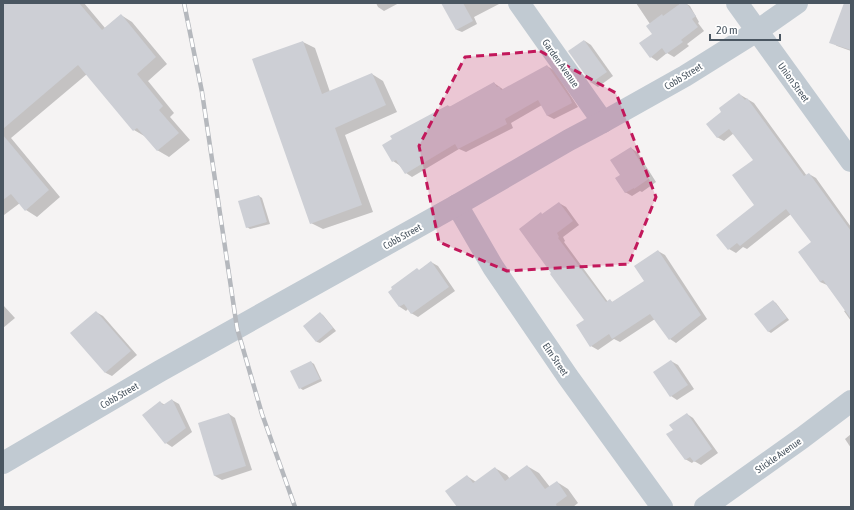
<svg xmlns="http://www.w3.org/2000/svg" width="854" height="510" font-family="'Asap Condensed',sans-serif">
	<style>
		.shadow { fill: #0003 }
		.building { fill: #cdcfd5 }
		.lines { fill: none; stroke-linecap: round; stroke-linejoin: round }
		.minor { stroke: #c1cad2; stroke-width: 22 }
		.rail-casing { stroke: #b5b8bd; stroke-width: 4.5 }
		.rail { stroke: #fff; stroke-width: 3; stroke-dasharray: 9; stroke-linecap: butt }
		.marked { fill: #c2185b; fill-opacity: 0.2; stroke: #c2185b; stroke-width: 3; stroke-dasharray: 8 5; stroke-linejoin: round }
		.labels { text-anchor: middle; stroke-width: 4; stroke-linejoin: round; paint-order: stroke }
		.street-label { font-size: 10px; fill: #4a5661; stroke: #fff }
	</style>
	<rect width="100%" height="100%" fill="#f5f3f3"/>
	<!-- shadow -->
	<g class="shadow">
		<path d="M 3,3 L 84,3 L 105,28 L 121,15 L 132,22 L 167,64 L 148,81 L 174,113 L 170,117 L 190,140 L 169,157 L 157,150 L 146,137 L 134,130 L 87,74 L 11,138 L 60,197 L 37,217 L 26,210 L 20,203 L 4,215 L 3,214 Z"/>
		<path d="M 376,3 L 399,3 L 384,11 L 378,7 Z"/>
		<path d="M 449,3 L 501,3 L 474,17 L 477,24 L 462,32 L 457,30 Z"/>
		<path d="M 636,3 L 679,3 L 680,5 L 683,3 L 685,3 L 690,6 L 699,22 L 698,23 L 704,31 L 687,44 L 689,46 L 674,57 L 667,53 L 657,61 L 651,57 L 653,34 L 650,24 Z"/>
		<path d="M 851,16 L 851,51 L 837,46 L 831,42 Z"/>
		<path d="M 585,41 L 591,45 L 613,76 L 598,87 L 592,83 L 569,51 Z"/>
		<path d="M 303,42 L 315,48 L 330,92 L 372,74 L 383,81 L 397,112 L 345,135 L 373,212 L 323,229 L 311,223 L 253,60 Z"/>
		<path d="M 547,66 L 554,70 L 578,107 L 554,119 L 548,116 L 542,105 L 511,123 L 513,128 L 466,152 L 459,149 L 412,177 L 406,173 L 399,165 L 393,161 L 448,106 L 451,107 L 494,83 L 504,90 Z"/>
		<path d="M 739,94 L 754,103 L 807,176 L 809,174 L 816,178 L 851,227 L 851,321 L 844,311 L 846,310 L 827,285 L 820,282 L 812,242 L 791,214 L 747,249 L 743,247 L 736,253 L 729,249 L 718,236 L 755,205 L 754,160 L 734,133 L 724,141 L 717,137 L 723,112 Z"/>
		<path d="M 631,148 L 637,152 L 656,182 L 642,192 L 640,191 L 632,196 L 625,192 L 621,175 Z"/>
		<path d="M 259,196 L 262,198 L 270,224 L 250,229 L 247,227 Z"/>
		<path d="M 559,203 L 566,207 L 579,225 L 563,237 L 565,241 L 564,242 L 608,302 L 610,301 L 613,302 L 646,281 L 658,251 L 665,255 L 707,319 L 676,343 L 670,339 L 655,319 L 620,342 L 614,339 L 598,350 L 591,346 L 585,320 L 552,273 L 543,215 Z"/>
		<path d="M 431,262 L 438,266 L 455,291 L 418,317 L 411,313 L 408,309 L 406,311 L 400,307 L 390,292 Z"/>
		<path d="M 773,301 L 776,303 L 789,320 L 771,333 L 768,331 Z"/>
		<path d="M 3,305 L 15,318 L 3,328 Z"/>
		<path d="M 96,312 L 103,316 L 137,355 L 112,376 L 106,373 L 71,333 Z"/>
		<path d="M 320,313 L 323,315 L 336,331 L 320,343 L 317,342 L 304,326 Z"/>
		<path d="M 671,361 L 678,365 L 694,389 L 677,400 L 671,396 Z"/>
		<path d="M 311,362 L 314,364 L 322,381 L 303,390 L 300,388 Z"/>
		<path d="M 172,400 L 179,404 L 192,432 L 172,447 L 166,443 L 160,402 L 165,405 Z"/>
		<path d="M 229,414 L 235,418 L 252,470 L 222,480 L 215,476 L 199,424 Z"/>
		<path d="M 687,414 L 693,418 L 718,453 L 701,465 L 694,461 L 692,463 L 685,459 Z"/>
		<path d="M 851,434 L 851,448 L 845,439 Z"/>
		<path d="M 527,466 L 539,473 L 550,487 L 557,482 L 568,489 L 578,503 L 573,507 L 458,507 L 467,476 L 476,482 L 495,468 L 507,475 L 510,479 Z"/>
	</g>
	<!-- building -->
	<g class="building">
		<path d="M 3,3 L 79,3 L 102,30 L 121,14 L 156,57 L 137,74 L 163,106 L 159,110 L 179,133 L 157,151 L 137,128 L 133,131 L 78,65 L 3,129 Z"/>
		<path d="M 441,3 L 463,3 L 473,21 L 456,30 Z"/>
		<path d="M 681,3 L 686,3 L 696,16 L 692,19 L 698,27 L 681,40 L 683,42 L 666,54 L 662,48 L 650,58 L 639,43 L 652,34 L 646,26 L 662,14 L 663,16 Z"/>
		<path d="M 844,3 L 851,3 L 851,50 L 829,43 Z"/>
		<path d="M 584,40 L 607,72 L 591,83 L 568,51 Z"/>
		<path d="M 303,41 L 322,94 L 372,73 L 386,105 L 335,128 L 362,205 L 310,224 L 252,59 Z"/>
		<path d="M 547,65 L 570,98 L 572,103 L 547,116 L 538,100 L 505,119 L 507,124 L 458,149 L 455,144 L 405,174 L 396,160 L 392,162 L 382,145 L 392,139 L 390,136 L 448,105 L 449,107 L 494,82 L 497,87 L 499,86 L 501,90 Z"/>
		<path d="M 739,93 L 745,100 L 747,98 L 804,176 L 809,173 L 851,231 L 851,319 L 823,280 L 820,282 L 798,252 L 811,242 L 786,209 L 740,246 L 737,243 L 728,250 L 716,235 L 754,205 L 732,175 L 753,160 L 729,129 L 717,138 L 706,124 L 721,112 L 719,108 Z"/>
		<path d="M 3,135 L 49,190 L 25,211 L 11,194 L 3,200 Z"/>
		<path d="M 631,147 L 650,178 L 634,189 L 634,188 L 625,193 L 615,178 L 620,175 L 610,160 Z"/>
		<path d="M 259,195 L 267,222 L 246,228 L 238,201 Z"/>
		<path d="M 559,202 L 573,221 L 557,233 L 559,237 L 558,238 L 606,302 L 610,299 L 612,302 L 644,281 L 634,266 L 658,250 L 701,315 L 669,340 L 650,314 L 612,339 L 609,334 L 590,347 L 576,325 L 584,320 L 550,274 L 551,273 L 519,229 L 541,212 L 542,214 Z"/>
		<path d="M 431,261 L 449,287 L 411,314 L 404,304 L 399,307 L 388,292 L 392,289 L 391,287 L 417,268 L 419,270 Z"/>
		<path d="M 773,300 L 787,318 L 768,332 L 754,314 Z"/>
		<path d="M 96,311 L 131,351 L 105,373 L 70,333 Z"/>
		<path d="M 320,312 L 333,328 L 316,342 L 303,326 Z"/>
		<path d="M 671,360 L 688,385 L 670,397 L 653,372 Z"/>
		<path d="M 311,361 L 320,379 L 299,389 L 290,371 Z"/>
		<path d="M 172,399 L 186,428 L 165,444 L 142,415 L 160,401 L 163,405 Z"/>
		<path d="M 229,413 L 246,466 L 214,476 L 198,423 Z"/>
		<path d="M 687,413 L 712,449 L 694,462 L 690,457 L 685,460 L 666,434 L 673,430 L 669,425 Z"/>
		<path d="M 527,465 L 545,489 L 557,481 L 567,496 L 556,504 L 557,507 L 457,507 L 445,491 L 467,475 L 473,483 L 495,467 L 505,481 Z"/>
	</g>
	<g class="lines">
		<!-- minor -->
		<g class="minor">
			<path d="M 519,3 L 603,122"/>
			<path d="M 737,3 L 851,161"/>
			<path d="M 457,205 L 493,267 L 568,377 L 662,507"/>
			<path d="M 3,463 L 160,371 L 457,205 L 569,140 L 603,122 L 685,76 L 757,31 L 797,3"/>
			<path d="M 705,507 L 802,438 L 851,401"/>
		</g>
		<defs>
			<path id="rail" d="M 184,3 L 202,92 L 237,328 L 262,414 L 295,507"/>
		</defs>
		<!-- rail casing -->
		<use href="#rail" class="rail-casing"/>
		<!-- rail -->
		<use href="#rail" class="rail"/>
	</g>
	<!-- marked area -->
	<path class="marked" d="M 540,51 L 616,93 L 656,197 L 629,264 L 507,271 L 439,242 L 419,146 L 465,57 Z"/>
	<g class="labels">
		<!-- street labels -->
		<g class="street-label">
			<text transform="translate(561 63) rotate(55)" y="4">Garden Avenue</text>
			<text transform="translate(683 76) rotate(-31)" y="4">Cobb Street</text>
			<text transform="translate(794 82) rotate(54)" y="4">Union Street</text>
			<text transform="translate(402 236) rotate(-29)" y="4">Cobb Street</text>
			<text transform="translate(556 359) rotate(56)" y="4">Elm Street</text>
			<text transform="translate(119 395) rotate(-30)" y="4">Cobb Street</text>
			<text transform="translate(778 455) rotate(-35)" y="4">Stickle Avenue</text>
		</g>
	</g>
	<!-- border -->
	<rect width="854" height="510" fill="none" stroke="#4a5661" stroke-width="8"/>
	<!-- scale -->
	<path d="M710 34v6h70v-6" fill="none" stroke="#4a5661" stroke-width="2"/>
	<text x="716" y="34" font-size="12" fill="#4a5661" stroke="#ffffff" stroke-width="3" paint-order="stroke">20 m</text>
</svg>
